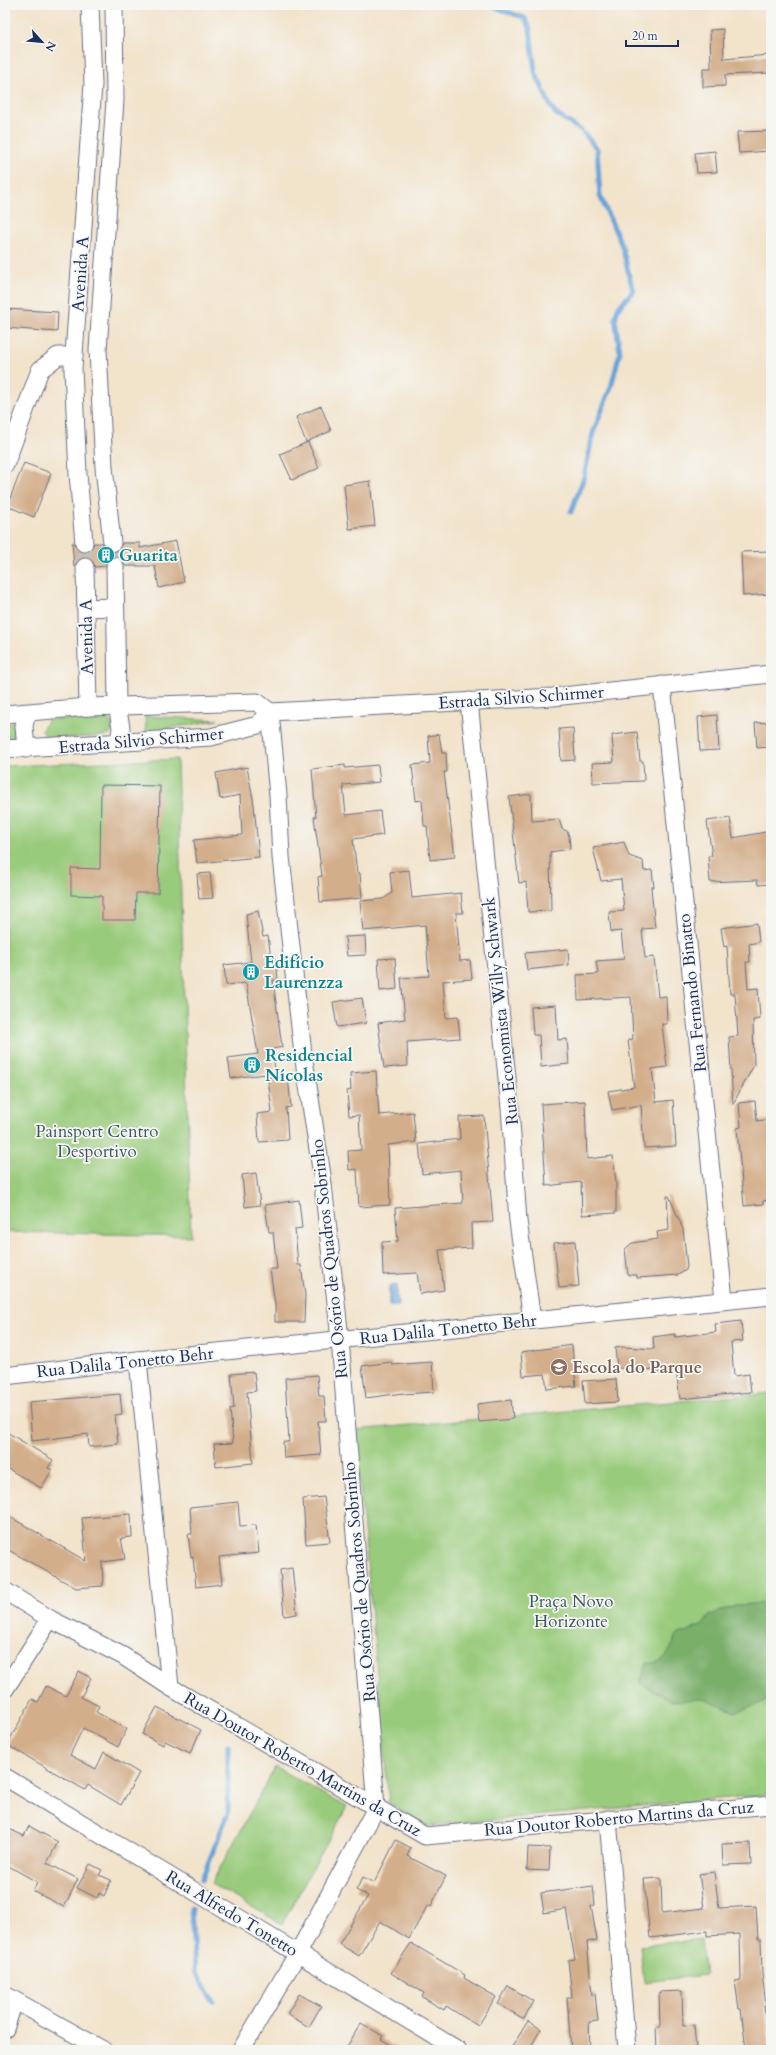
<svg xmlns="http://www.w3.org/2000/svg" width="776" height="2055" font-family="Cardo,serif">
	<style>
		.green { fill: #99cb7b; stroke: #5a7d6c }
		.forest { fill: #7aaf6b; stroke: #4a6f64 }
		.water { fill: #69a3d9; stroke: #42699c }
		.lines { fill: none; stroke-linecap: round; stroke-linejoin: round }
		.stream { stroke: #69a3d9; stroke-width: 5 }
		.building { fill: #d3ae8b }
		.minor-tunnel { stroke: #c7bfb5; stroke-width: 17; stroke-dasharray: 17 8; stroke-linecap: butt }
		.minor-casing { stroke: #666e84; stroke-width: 19 }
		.minor { stroke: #fff; stroke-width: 17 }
		.labels { text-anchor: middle; stroke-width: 3.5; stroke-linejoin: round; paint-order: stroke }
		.street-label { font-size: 17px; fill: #1b2f5e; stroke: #f6f6f2 }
		.culture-label { font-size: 17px; font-weight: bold; fill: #0d838f; stroke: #f6f6f2; text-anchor: start }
		.park-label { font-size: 17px; fill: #3a5665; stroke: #f6f6f2 }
		.education-label { font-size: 17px; font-weight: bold; fill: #785e54; stroke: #f6f6f2; text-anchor: start }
	</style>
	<rect width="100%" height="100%" fill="#f6f6f2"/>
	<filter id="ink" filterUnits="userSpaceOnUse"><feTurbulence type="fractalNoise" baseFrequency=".025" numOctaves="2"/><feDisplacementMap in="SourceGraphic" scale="8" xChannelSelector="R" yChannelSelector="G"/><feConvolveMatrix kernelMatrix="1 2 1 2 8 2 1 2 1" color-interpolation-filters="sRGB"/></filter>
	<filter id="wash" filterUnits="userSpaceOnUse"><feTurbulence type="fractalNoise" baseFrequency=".012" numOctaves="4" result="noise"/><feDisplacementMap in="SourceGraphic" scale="16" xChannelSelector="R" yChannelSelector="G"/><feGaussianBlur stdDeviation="0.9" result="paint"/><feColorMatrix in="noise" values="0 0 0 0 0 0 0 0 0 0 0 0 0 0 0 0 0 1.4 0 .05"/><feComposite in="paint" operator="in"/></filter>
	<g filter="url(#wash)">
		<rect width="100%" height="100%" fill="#f2e3cb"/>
		<!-- green -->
		<g class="green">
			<path d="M 145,716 L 218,720 L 146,732 Z"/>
			<path d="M 105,717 C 111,721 113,724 112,732 L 106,736 L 50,739 L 45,736 L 42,730 L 48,720 Z"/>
			<path d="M 13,722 L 14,740 L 5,739 L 5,724 Z"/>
			<path d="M 177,759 L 191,1236 L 5,1232 L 5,766 Z"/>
			<path d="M 771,1393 L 771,1794 L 426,1826 L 389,1803 L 355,1430 Z"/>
			<path d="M 275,1767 L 347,1807 L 282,1924 L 211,1884 Z"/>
			<path d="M 701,1939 L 705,1975 L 644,1982 L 640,1946 Z"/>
		</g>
		<!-- forest -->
		<path class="forest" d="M 771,1601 L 771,1692 L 766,1700 L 757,1705 L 735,1712 L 703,1699 L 671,1701 L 640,1683 L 646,1663 C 665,1666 670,1650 677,1635 L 703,1625 L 710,1615 L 738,1605 L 766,1603 Z"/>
		<!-- water -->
		<path class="water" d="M 397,1285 L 398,1306 L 389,1306 L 389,1286 Z"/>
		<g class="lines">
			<!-- stream -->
			<g class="stream">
				<path d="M 493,5 L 494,7 L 525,18 L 530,28 L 535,72 L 550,105 L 556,114 L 582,131 L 597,149 L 600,196 L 622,246 L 633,291 L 618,308 L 615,319 L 620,352 L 611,387 L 593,433 L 584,477 L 571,512"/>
				<path d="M 202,1879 L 228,1813 L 228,1745"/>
				<path d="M 191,1909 L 195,1971 L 213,2001"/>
			</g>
		</g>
		<g id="blocks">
			<!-- building -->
			<g class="building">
				<path d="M 723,29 L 724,59 L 769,55 L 770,73 L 725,75 L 725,86 L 703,87 L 703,68 L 711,68 L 710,30 Z"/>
				<path d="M 771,131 L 771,151 L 739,153 L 737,132 Z"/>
				<path d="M 715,151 L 717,172 L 697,173 L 695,153 Z"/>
				<path d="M 5,309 L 58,312 L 57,332 L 5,328 Z"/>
				<path d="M 321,406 L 331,431 L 306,442 L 296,417 Z"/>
				<path d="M 308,442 L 319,468 L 292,480 L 280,454 Z"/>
				<path d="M 24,463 L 51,473 L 34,517 L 7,506 Z"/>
				<path d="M 370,481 L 375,526 L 349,529 L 344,485 Z"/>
				<path d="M 176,541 L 184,582 L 159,588 L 155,566 L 125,566 L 123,561 L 115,556 L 110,558 L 105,566 L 95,567 L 93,562 L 85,557 L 80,559 L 74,567 L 72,543 L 74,543 L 79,552 L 84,553 L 90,551 L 94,543 L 102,543 L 104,549 L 113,553 L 118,551 L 122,543 L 140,543 L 140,548 Z"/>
				<path d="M 771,551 L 771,594 L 743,596 L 741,552 Z"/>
				<path d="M 717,715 L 719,750 L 700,751 L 698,717 Z"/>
				<path d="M 771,722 L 771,747 L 757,748 L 755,723 Z"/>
				<path d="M 573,728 L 575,760 L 561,761 L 559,729 Z"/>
				<path d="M 637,732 L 640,761 L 643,761 L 644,781 L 593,783 L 592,763 L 614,762 L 612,735 Z"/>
				<path d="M 439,734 L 442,753 L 446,753 L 447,772 L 444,772 L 455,857 L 430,860 L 427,826 L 424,826 L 422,800 L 416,801 L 412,765 L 430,763 L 428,736 Z"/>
				<path d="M 345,765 L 345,768 L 378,765 L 380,782 L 343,785 L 346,815 L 380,811 L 383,835 L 353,839 L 357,873 L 360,873 L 362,898 L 320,902 L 318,877 L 322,876 L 314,817 L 316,817 L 312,769 Z"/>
				<path d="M 247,767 L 254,805 L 259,857 L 197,863 L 194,840 L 242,835 L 240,795 L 220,799 L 216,773 Z"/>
				<path d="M 101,785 L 160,786 L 158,893 L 136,893 L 135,920 L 102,920 L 102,896 L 71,895 L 71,868 L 100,869 Z"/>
				<path d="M 531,794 L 532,821 L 559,819 L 562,829 L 567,831 L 569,836 L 570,849 L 550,852 L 551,911 L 528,912 L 526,882 L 519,883 L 509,797 Z"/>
				<path d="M 730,818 L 733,838 L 771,831 L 771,884 L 758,885 L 757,880 L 710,882 L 708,856 L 712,856 L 707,821 Z"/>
				<path d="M 624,842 L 629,856 L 643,861 L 644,871 L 652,870 L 654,887 L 651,887 L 655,928 L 642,929 L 645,958 L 654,957 L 658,997 L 666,996 L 667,1024 L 662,1024 L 667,1067 L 652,1069 L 656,1102 L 673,1100 L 676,1146 L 644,1148 L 641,1105 L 612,1110 L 608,1091 L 634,1087 L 628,1040 L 633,1039 L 631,997 L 578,1000 L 577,975 L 598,974 L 596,961 L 624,959 L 621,931 L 611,932 L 609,912 L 624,911 L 621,879 L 601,881 L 593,848 Z"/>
				<path d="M 409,870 L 412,898 L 461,893 L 463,913 L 456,913 L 460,961 L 470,960 L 472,979 L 443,981 L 446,1018 L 458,1017 L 460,1038 L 407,1042 L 408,1066 L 384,1068 L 378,1023 L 405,1019 L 401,978 L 429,976 L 425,925 L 363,931 L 360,901 L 383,899 L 392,893 L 390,872 Z"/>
				<path d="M 210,873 L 213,898 L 199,899 L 197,874 Z"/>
				<path d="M 258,911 L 263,937 L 268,936 L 271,959 L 276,959 L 278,980 L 273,980 L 282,1047 L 273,1049 L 275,1073 L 231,1078 L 228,1058 L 258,1054 L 246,983 L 226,985 L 224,965 L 251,962 L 246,914 Z"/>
				<path d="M 757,923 L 759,942 L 749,944 L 750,962 L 746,962 L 748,989 L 758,988 L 760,1019 L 753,1020 L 754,1065 L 733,1104 L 729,1037 L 738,1036 L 735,994 L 730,994 L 727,946 L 724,947 L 721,928 Z"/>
				<path d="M 365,936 L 366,955 L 347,956 L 345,937 Z"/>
				<path d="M 568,949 L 569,965 L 527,970 L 525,953 Z"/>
				<path d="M 395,958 L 397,989 L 380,991 L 378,959 Z"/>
				<path d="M 362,998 L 366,1023 L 337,1027 L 333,1002 Z"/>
				<path d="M 556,1005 L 558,1040 L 567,1039 L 569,1064 L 541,1067 L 539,1035 L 533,1035 L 531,1007 Z"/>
				<path d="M 376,1071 L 379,1115 L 413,1112 L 416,1142 L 388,1145 L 390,1205 L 359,1207 L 357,1169 L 349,1170 L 348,1151 L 361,1150 L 359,1115 L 349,1116 L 347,1091 L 351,1090 L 350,1073 Z"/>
				<path d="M 288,1076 L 291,1107 L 286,1108 L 288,1140 L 259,1142 L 257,1114 L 272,1112 L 268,1078 Z"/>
				<path d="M 585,1101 L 587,1159 L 613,1156 L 616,1183 L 616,1213 L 582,1215 L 581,1182 L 546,1186 L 541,1104 Z"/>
				<path d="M 755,1101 L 757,1121 L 771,1119 L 771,1200 L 763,1201 L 763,1204 L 744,1206 L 737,1128 L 741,1127 L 739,1103 Z"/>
				<path d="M 484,1116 L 493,1222 L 471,1223 L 472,1248 L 439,1250 L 444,1290 L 420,1294 L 417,1273 L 383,1275 L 382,1242 L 398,1241 L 395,1208 L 463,1203 L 461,1170 L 422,1174 L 419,1144 L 460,1139 L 459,1117 Z"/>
				<path d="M 256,1173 L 260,1205 L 245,1207 L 242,1175 Z"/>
				<path d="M 667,1196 L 669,1196 L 683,1229 L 687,1266 L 686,1270 L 678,1275 L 637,1278 L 637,1275 L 628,1275 L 625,1249 L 632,1243 L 658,1239 L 657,1232 L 669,1230 Z"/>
				<path d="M 299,1200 L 302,1228 L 295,1229 L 298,1265 L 301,1265 L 305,1295 L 304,1322 L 275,1322 L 275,1304 L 270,1269 L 277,1269 L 273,1232 L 269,1232 L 265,1205 Z"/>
				<path d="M 575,1241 L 579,1286 L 559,1288 L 554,1243 Z"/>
				<path d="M 741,1321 L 743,1341 L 731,1342 L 734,1376 L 749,1374 L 751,1392 L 680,1399 L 676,1371 L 657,1373 L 657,1370 L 617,1368 L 615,1348 L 623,1347 L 654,1349 L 653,1337 L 675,1334 L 675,1337 L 716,1332 L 715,1324 Z"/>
				<path d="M 572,1345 L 576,1386 L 547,1389 L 545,1374 L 523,1376 L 521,1352 Z"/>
				<path d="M 391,1362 L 392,1365 L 432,1362 L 434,1392 L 403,1394 L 403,1393 L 366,1398 L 362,1366 Z"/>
				<path d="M 254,1372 L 256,1391 L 247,1392 L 253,1463 L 216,1467 L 214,1444 L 233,1443 L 230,1409 L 234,1408 L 231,1374 Z"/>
				<path d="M 317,1375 L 319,1396 L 324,1396 L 326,1421 L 318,1421 L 321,1455 L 284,1458 L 283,1442 L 289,1442 L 285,1378 Z"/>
				<path d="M 616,1379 L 618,1402 L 585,1404 L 583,1381 Z"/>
				<path d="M 120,1394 L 122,1414 L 115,1415 L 118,1444 L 89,1447 L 88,1434 L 32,1441 L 29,1402 Z"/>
				<path d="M 511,1400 L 513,1419 L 479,1422 L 477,1404 Z"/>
				<path d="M 5,1431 L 53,1460 L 48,1468 L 52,1470 L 41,1488 L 5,1467 Z"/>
				<path d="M 324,1497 L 330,1542 L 306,1544 L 303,1499 Z"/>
				<path d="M 238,1502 L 240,1526 L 256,1525 L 259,1553 L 219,1557 L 222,1584 L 196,1587 L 193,1557 L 191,1558 L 188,1534 L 192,1534 L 190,1507 Z"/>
				<path d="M 5,1514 L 86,1561 L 82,1518 L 131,1514 L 132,1537 L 121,1538 L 125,1559 L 102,1562 L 103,1586 L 76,1588 L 5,1548 Z"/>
				<path d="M 292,1568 L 297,1614 L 284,1616 L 280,1570 Z"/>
				<path d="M 79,1671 L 91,1678 L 81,1697 L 99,1706 L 96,1712 L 127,1729 L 118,1747 L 83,1728 L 70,1755 L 96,1769 L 104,1752 L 139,1773 L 121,1805 L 88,1785 L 85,1790 L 7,1745 L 32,1699 L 38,1702 L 46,1686 L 66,1696 Z"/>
				<path d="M 157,1707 L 201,1730 L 190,1753 L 165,1741 L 163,1745 L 142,1734 Z"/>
				<path d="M 29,1826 L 58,1842 L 47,1863 L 78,1879 L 64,1907 L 33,1891 L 37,1882 L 5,1864 L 5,1827 L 24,1836 Z"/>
				<path d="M 396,1840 L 411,1848 L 407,1856 L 446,1876 L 431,1906 L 428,1905 L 409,1939 L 380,1921 L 359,1956 L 339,1944 L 368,1896 L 356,1890 L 363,1877 L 374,1883 Z"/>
				<path d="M 750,1843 L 751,1864 L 723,1865 L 722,1844 Z"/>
				<path d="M 528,1847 L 550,1848 L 549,1871 L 527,1870 Z"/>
				<path d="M 90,1864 L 102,1870 L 99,1875 L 111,1880 L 104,1896 L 99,1893 L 97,1898 L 77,1888 Z"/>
				<path d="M 714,1872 L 719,1908 L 756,1906 L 758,1939 L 761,1939 L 762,1974 L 766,2005 L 764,2006 L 769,2050 L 746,2050 L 741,2009 L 739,2009 L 735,1981 L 741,1980 L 740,1934 L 707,1936 L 707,1931 L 650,1938 L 644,1879 L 661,1878 L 662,1913 L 704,1908 L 699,1874 Z"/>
				<path d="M 593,1886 L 595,1905 L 591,1906 L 597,1940 L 587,1942 L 592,1995 L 595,1994 L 598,2021 L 589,2022 L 590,2050 L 571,2050 L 567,1997 L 572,1997 L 568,1960 L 575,1959 L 566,1909 L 544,1913 L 541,1893 Z"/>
				<path d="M 411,1943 L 465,1975 L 464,1978 L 496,1997 L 478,2026 L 446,2006 L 444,2010 L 422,1997 L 424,1993 L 391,1973 Z"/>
				<path d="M 508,1986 L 533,2001 L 524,2019 L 498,2004 Z"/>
				<path d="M 682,1991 L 683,2026 L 694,2025 L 696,2048 L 657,2050 L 656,2027 L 660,2027 L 659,1992 Z"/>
				<path d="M 299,1994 L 321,2006 L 309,2027 L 287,2014 Z"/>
				<path d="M 528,2021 L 541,2029 L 529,2050 L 510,2050 Z"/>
				<path d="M 361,2023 L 383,2036 L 381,2039 L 400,2050 L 345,2050 Z"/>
			</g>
		</g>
	</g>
	<g filter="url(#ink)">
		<use href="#blocks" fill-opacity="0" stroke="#666e84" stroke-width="1"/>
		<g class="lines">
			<!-- minor-tunnel -->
			<g class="minor-tunnel">
				<path d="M 84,543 L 85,567"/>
				<path d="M 112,543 L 115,566"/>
			</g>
			<defs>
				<g id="minor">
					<path d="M 5,465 L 40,370 L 58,356 L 74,356"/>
					<path d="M 84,543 L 78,474 L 73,369 L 93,84 L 90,5"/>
					<path d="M 112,543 L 104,467 L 98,350 L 115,100 L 114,5"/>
					<path d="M 115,566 L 117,705 L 121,728 L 119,742"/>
					<path d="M 85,567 L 88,707"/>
					<path d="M 86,608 L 115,607"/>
					<path d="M 662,685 L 724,1300"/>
					<path d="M 469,701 L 510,1108 L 518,1221 L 532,1320"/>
					<path d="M 5,714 L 88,707 L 257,702 L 270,712 L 553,697 L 771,674"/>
					<path d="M 5,749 L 211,737 L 258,725 L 270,712"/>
					<path d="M 26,749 L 24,726 L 27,713"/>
					<path d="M 138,1360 L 170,1687"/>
					<path d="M 5,1376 L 138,1360 L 771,1296"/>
					<path d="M 5,1591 L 50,1619 L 123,1656 L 170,1687 L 425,1836 L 771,1805"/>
					<path d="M 5,1689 L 50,1619"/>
					<path d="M 5,1777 L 458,2050"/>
					<path d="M 608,1819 L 627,2050"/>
					<path d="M 5,1995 L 103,2050"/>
					<path d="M 5,2029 L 14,2001"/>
					<path d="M 241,2050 L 298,1953 L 376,1808 L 340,1339 L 322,1175 L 303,1054 L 281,857 L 278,795 L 270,712"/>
				</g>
			</defs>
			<!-- minor casing -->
			<use href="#minor" class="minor-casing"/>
			<!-- minor -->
			<use href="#minor" class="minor"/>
		</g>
	</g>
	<!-- icons -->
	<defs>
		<symbol id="building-disc" viewBox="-11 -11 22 22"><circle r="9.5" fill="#0f9aa8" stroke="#f6f6f2"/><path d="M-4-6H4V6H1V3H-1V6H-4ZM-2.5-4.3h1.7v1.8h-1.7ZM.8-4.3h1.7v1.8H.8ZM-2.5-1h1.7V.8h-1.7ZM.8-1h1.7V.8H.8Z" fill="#fff"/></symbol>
		<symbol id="school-disc" viewBox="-11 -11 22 22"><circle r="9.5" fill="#8d6e63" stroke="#f6f6f2"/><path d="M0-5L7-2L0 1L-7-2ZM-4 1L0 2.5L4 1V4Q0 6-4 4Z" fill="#fff"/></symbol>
	</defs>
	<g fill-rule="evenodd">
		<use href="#building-disc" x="96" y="545" width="20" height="20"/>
		<use href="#building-disc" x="241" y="962" width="20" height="20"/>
		<use href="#building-disc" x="242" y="1055" width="20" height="20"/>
		<use href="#school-disc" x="549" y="1357" width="20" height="20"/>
	</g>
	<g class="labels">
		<!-- street labels -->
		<g class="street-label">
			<text transform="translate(80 274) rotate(-86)" y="6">Avenida A</text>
			<text transform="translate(86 637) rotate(-91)" y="6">Avenida A</text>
			<text transform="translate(521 697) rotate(-4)" y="6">Estrada Silvio Schirmer</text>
			<text transform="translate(141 740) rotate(-5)" y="6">Estrada Silvio Schirmer</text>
			<text transform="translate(692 993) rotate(-96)" y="6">Rua Fernando Binatto</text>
			<text transform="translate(500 1011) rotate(-96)" y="6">Rua Economista Willy Schwark</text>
			<text transform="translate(329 1259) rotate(-96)" y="6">Rua Osório de Quadros Sobrinho</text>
			<text transform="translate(448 1329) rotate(-6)" y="6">Rua Dalila Tonetto Behr</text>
			<text transform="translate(125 1362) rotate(-6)" y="6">Rua Dalila Tonetto Behr</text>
			<text transform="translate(359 1582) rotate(-95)" y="6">Rua Osório de Quadros Sobrinho</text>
			<text transform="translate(303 1764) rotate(30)" y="6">Rua Doutor Roberto Martins da Cruz</text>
			<text transform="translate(619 1818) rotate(-5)" y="6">Rua Doutor Roberto Martins da Cruz</text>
			<text transform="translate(232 1913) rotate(31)" y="6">Rua Alfredo Tonetto</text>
		</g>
		<!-- culture labels -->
		<g class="culture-label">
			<text x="119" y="561">Guarita</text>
			<text x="264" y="968">Edifício<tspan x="264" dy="20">Laurenzza</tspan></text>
			<text x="265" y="1061">Residencial<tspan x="265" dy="20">Nícolas</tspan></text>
		</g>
		<!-- park labels -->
		<g class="park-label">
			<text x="97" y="1137">Painsport Centro<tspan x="97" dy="20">Desportivo</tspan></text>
			<text x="571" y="1607">Praça Novo<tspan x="571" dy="20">Horizonte</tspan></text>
		</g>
		<!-- education labels -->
		<g class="education-label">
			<text x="572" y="1373">Escola do Parque</text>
		</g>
	</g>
	<!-- margin -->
	<rect width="776" height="2055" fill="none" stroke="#f6f6f2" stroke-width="20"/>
	<!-- north arrow -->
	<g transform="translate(42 42) rotate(117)" stroke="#f6f6f2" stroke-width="3" paint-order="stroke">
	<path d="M0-3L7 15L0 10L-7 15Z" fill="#1b2f5e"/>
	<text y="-6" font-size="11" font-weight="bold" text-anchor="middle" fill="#1b2f5e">N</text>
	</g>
	<!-- scale -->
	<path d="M626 40v6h52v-6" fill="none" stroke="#1b2f5e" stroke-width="2"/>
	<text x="632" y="40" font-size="12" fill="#1b2f5e" stroke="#f6f6f2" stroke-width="3" paint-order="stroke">20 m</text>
</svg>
